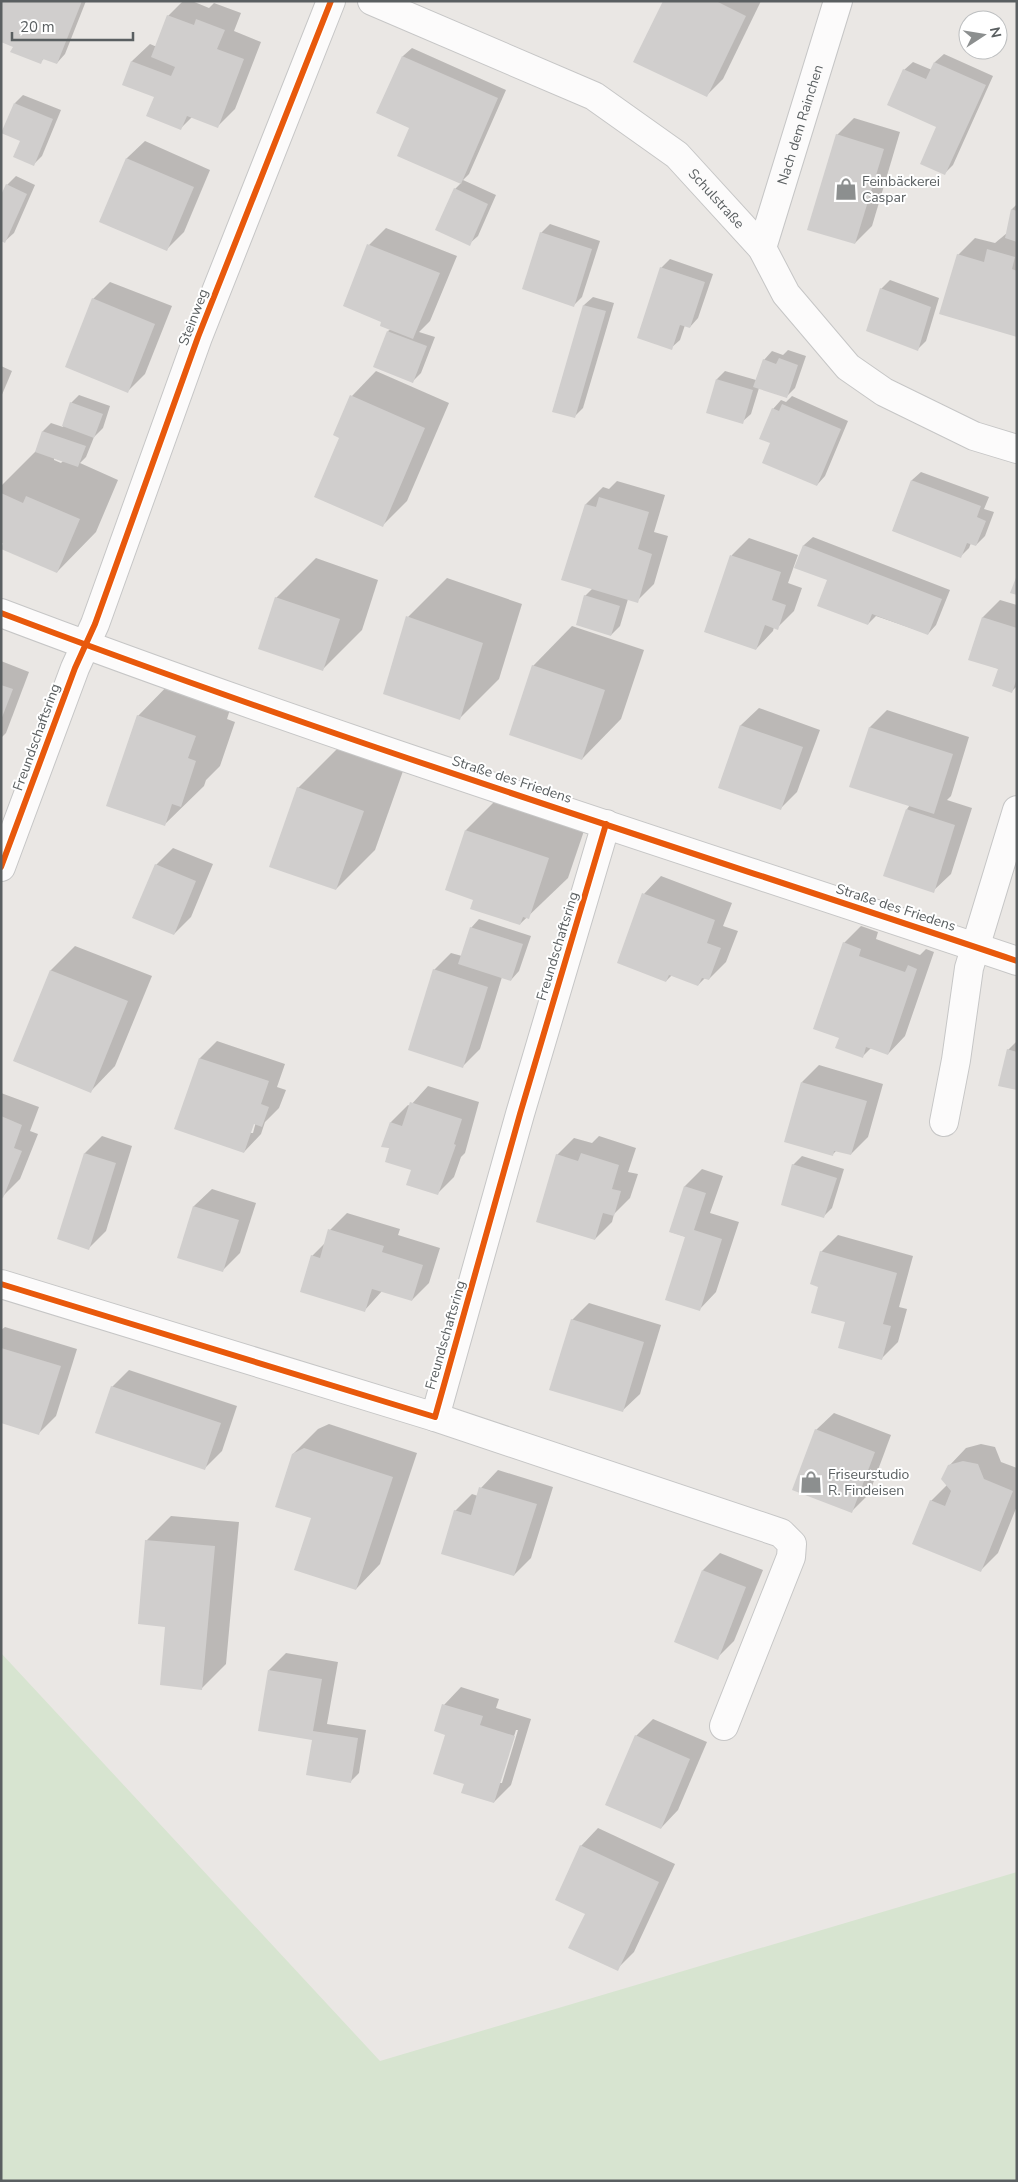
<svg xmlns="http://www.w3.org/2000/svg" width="1018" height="2182" font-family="'Nunito Sans',sans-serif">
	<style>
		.green { fill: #d7e4d0 }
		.shadow { fill: #0003; fill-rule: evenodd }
		.building { fill: #d0cecd }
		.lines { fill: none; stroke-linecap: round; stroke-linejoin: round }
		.minor-casing { stroke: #c6c6c6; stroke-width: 30 }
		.minor { stroke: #fcfbfb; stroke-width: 28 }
		.cycleway-casing { stroke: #fff; stroke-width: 9 }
		.cycleway { stroke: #e8590c; stroke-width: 6 }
		.labels { text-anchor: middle; stroke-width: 4; stroke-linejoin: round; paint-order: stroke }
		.street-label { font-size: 14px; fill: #5a5f61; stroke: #fff }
		.poi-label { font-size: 14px; fill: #5a5f61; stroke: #fff; text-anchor: start }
	</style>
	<rect width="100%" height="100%" fill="#eae7e4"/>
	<!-- green -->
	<path class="green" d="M 1,1653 L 380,2061 L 1017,1872 L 1017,2181 L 1,2181 Z"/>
	<!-- shadow -->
	<g class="shadow">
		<path d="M 1,1 L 86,1 L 65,54 L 57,63 L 45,58 L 40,62 L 14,46 Z"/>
		<path d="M 183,1 L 192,1 L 209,8 L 214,3 L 241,13 L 234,31 L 261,42 L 235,109 L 218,126 L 192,117 L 181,128 L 155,96 L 124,84 L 132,61 L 150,44 L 157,47 L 168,16 Z"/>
		<path d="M 665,1 L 761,1 L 723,79 L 706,96 Z"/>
		<path d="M 412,48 L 506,90 L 469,174 L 463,180 L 496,195 L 478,236 L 469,244 L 455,189 L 461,183 L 411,128 L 378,113 L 403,56 Z"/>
		<path d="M 944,54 L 993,76 L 953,165 L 945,173 L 938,126 L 904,70 L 913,62 L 932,70 L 935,62 Z"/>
		<path d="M 23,95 L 61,110 L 42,156 L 34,164 L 15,103 Z"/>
		<path d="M 854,118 L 900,132 L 872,226 L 855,243 L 837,135 Z"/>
		<path d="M 145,141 L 210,170 L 184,232 L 167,249 L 101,221 L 127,158 Z"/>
		<path d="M 16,176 L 35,185 L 14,233 L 5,241 L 7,185 Z"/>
		<path d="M 1017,204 L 1017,336 L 958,255 L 975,238 L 995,243 L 1007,233 L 1012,209 Z"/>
		<path d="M 550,224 L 600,241 L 582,297 L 574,305 L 541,233 Z"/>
		<path d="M 386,228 L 457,256 L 430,321 L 419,332 L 435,337 L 421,373 L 413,381 L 388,331 L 391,329 L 369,245 Z"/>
		<path d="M 670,259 L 713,274 L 698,318 L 690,327 L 685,325 L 680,340 L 671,348 L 661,268 Z"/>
		<path d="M 890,280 L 939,298 L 926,341 L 917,350 L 881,289 Z"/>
		<path d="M 110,282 L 172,306 L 145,374 L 128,391 L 93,299 Z"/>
		<path d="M 593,297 L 614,303 L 583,408 L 574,417 L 553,411 L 584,305 Z"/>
		<path d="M 788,350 L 806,356 L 795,388 L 786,397 L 759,388 L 751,414 L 742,422 L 707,412 L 717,379 L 725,371 L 756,380 L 764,360 L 772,351 L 783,355 Z"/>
		<path d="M 1,366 L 12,371 L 1,397 Z"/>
		<path d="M 376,371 L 449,403 L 407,501 L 382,526 L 341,437 L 352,396 Z"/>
		<path d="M 79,395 L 110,406 L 103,428 L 94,437 L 86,457 L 80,463 L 118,480 L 96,532 L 57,572 L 1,541 L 1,486 L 36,451 L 43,431 L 51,423 L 63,427 L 71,403 ZM 54,458 L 63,461 L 61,463 L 54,460 Z"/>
		<path d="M 792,396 L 848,421 L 825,476 L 817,485 L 772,443 L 773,409 L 781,400 L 786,402 Z"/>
		<path d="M 921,472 L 989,497 L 984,509 L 994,512 L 985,536 L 976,545 L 971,543 L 969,548 L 961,556 L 893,530 L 912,480 Z"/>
		<path d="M 617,481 L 665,495 L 654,532 L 668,536 L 654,584 L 637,601 L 628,599 L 620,626 L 611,635 L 585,596 L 593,588 L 586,504 L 603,487 L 609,489 Z"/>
		<path d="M 813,537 L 950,590 L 936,625 L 928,634 L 876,616 L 868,624 L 828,579 L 794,566 L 788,583 L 802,588 L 794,611 L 777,628 L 774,627 L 773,631 L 756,649 L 706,632 L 732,555 L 749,538 L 798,555 L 794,566 L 796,567 L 804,545 Z"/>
		<path d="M 316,558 L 378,580 L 362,630 L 323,669 L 276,598 Z"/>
		<path d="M 447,578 L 522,604 L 499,679 L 459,719 L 408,617 Z"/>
		<path d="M 1000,600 L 1017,605 L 1017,686 L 1012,691 L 999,669 L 970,659 L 983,617 Z"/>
		<path d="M 572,626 L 644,650 L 621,719 L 582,759 L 533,666 Z"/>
		<path d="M 1,661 L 29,672 L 6,733 L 1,738 Z"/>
		<path d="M 177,676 L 234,697 L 227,719 L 235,722 L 220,766 L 206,780 L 204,786 L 164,825 L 138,716 Z"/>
		<path d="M 759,708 L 820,730 L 797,792 L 780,809 L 719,787 L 741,725 Z"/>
		<path d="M 887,710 L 969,737 L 951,796 L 947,800 L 972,808 L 951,874 L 933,891 L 907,809 L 910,805 L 851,786 L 870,727 Z"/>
		<path d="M 338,748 L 403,771 L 375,850 L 336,889 L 298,788 Z"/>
		<path d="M 505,791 L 588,819 L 568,878 L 520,924 L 475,899 L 466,830 Z"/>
		<path d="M 173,848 L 213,864 L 191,917 L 174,934 L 156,865 Z"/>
		<path d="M 661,876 L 732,903 L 723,926 L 738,931 L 726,962 L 709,979 L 705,978 L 698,985 L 672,975 L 666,981 L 644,894 Z"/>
		<path d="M 479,919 L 531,936 L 519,971 L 511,980 L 502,977 L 480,1049 L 463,1066 L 434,970 L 451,953 L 462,956 L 471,928 Z"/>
		<path d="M 861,926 L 878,932 L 876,939 L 920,955 L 926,949 L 934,952 L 905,1036 L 888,1054 L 871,1048 L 863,1056 L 840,1037 L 844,943 Z"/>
		<path d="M 75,946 L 152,976 L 115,1066 L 91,1091 L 15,1060 L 51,970 Z"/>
		<path d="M 217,1041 L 285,1064 L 277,1087 L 286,1090 L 279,1108 L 265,1122 L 261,1134 L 244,1152 L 176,1128 L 200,1058 ZM 255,1117 L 257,1118 L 253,1133 L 250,1133 Z"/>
		<path d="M 1017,1041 L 1017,1089 L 1008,1050 Z"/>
		<path d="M 819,1065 L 883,1084 L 868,1137 L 851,1154 L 837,1150 L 832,1155 L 802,1082 Z"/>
		<path d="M 428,1086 L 479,1102 L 465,1153 L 461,1157 L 454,1177 L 437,1194 L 390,1148 L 383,1146 L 391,1122 L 408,1105 L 410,1106 Z"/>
		<path d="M 1,1093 L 39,1107 L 30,1131 L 38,1134 L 20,1179 L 1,1198 Z"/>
		<path d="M 102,1136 L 132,1146 L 106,1231 L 89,1248 L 59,1239 L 85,1153 Z"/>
		<path d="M 599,1136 L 636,1148 L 628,1172 L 638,1174 L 630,1198 L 614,1214 L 612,1222 L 595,1239 L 557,1155 L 574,1138 L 592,1143 Z"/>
		<path d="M 802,1156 L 844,1169 L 832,1208 L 824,1216 L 793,1165 Z"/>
		<path d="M 702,1169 L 723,1176 L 710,1213 L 739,1222 L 716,1292 L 699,1310 L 686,1237 L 671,1232 L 685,1186 Z"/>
		<path d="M 212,1189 L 256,1203 L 240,1253 L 223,1270 L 179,1257 L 194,1206 Z"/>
		<path d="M 347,1213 L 400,1229 L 398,1235 L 440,1248 L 429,1283 L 412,1300 L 382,1291 L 364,1311 L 312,1256 L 326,1242 L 330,1230 Z"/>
		<path d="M 838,1235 L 913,1256 L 899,1307 L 907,1309 L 898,1342 L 881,1359 L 847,1322 L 820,1286 L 821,1252 Z"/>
		<path d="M 589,1303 L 661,1325 L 640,1394 L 622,1411 L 572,1320 Z"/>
		<path d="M 5,1327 L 77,1349 L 56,1416 L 39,1433 L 1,1422 L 1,1330 Z"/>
		<path d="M 129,1370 L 237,1406 L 222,1451 L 205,1468 L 112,1387 Z"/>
		<path d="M 834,1413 L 891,1435 L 869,1494 L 851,1512 L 816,1430 Z"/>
		<path d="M 329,1424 L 417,1453 L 380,1564 L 356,1589 L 313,1518 L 293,1454 L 318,1429 Z"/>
		<path d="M 981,1444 L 995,1447 L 1001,1462 L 1017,1468 L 1017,1506 L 998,1553 L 981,1570 L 931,1501 L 947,1485 L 949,1466 L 966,1448 Z"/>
		<path d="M 498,1470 L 553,1487 L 531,1558 L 514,1575 L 455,1511 L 472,1494 L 478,1496 L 481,1488 Z"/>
		<path d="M 171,1516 L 239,1522 L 226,1664 L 202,1688 L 167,1626 L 146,1541 Z"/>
		<path d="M 720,1553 L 763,1570 L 734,1641 L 717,1658 L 703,1570 Z"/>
		<path d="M 286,1653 L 338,1662 L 327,1724 L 366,1730 L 359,1773 L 350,1782 L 313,1739 L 269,1670 Z"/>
		<path d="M 461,1687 L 499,1699 L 496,1708 L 531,1719 L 511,1785 L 494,1802 L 465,1783 L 447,1734 L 444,1705 ZM 516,1730 L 518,1730 L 502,1783 L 499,1783 Z"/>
		<path d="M 653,1719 L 707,1742 L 678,1810 L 661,1828 L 636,1736 Z"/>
		<path d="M 598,1828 L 675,1864 L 634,1952 L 617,1969 L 586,1913 L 581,1846 Z"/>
	</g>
	<!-- building -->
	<g class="building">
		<path d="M 1,1 L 82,1 L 57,64 L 43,59 L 41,64 L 10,52 L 13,47 L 1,42 Z"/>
		<path d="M 663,1 L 716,1 L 746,16 L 707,97 L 633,62 Z"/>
		<path d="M 167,15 L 194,25 L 196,19 L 225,30 L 217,49 L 244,59 L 218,128 L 187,116 L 181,130 L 146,116 L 154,97 L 122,85 L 131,61 L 171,76 L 175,67 L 151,57 Z"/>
		<path d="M 402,56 L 498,98 L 461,184 L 397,156 L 409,128 L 376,113 Z"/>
		<path d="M 934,62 L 986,85 L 945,175 L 920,164 L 936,127 L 887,105 L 903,69 L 926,79 Z"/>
		<path d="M 14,103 L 53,119 L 34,166 L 13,157 L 20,141 L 1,133 Z"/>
		<path d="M 836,134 L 884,149 L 855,244 L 807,230 Z"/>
		<path d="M 126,158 L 194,187 L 167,251 L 99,222 Z"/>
		<path d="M 6,184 L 27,194 L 5,243 L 1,241 L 1,195 Z"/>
		<path d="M 454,188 L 488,204 L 470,246 L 435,230 Z"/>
		<path d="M 1011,209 L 1017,211 L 1017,242 L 1005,238 Z"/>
		<path d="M 540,232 L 592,249 L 574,307 L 522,289 Z"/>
		<path d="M 367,244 L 440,273 L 413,339 L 380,326 L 381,322 L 343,306 Z"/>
		<path d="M 987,249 L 1015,257 L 1012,269 L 1017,271 L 1017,337 L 939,314 L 957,254 L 984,262 Z"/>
		<path d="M 660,267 L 705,282 L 690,328 L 680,325 L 672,350 L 637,338 Z"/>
		<path d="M 880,288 L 931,307 L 918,351 L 866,331 Z"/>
		<path d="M 92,298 L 155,324 L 128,393 L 65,367 Z"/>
		<path d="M 583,305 L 606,311 L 575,418 L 552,412 Z"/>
		<path d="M 387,331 L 427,346 L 413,383 L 373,367 Z"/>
		<path d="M 779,358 L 798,365 L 787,398 L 753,387 L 763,359 L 776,364 Z"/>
		<path d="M 716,379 L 753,390 L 743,424 L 706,413 Z"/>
		<path d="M 350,395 L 425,428 L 383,527 L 314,497 L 339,438 L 333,435 Z"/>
		<path d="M 70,402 L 103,414 L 94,438 L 62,426 Z"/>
		<path d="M 782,404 L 841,429 L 817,486 L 762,463 L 770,443 L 759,439 L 772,408 L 779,411 Z"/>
		<path d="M 42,431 L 86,446 L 78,467 L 35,452 Z"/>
		<path d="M 911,480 L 981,506 L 977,517 L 986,521 L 976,546 L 967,543 L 961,558 L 892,531 Z"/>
		<path d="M 1,493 L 23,503 L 26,496 L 80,519 L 57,573 L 1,549 L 3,543 L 1,543 Z"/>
		<path d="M 599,497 L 649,512 L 638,549 L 652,554 L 638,603 L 561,580 L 585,504 L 596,507 Z"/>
		<path d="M 803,545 L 942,599 L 928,635 L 872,614 L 868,625 L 817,606 L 827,580 L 794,568 Z"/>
		<path d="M 730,555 L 781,572 L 772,600 L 786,605 L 778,630 L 765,625 L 756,650 L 704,632 Z"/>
		<path d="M 1017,575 L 1017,595 L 1010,593 Z"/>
		<path d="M 584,595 L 620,606 L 611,636 L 576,625 Z"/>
		<path d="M 275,597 L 340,619 L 323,671 L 258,649 Z"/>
		<path d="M 406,616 L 483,643 L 460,720 L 383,694 Z"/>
		<path d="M 982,617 L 1017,628 L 1017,678 L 1012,693 L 992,686 L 998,669 L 968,660 Z"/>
		<path d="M 532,665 L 605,690 L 582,760 L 509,735 Z"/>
		<path d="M 1,685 L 13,689 L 1,720 Z"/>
		<path d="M 137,715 L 196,736 L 188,758 L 196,761 L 181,807 L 172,804 L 165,826 L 106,806 Z"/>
		<path d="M 740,725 L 803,747 L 781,810 L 718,788 Z"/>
		<path d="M 869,727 L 953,754 L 934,814 L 849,787 Z"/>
		<path d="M 297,787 L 364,811 L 336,890 L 269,867 Z"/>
		<path d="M 906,809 L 955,825 L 934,893 L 883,876 Z"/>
		<path d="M 465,830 L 549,858 L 529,919 L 523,917 L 520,925 L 470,909 L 473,900 L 445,890 Z"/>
		<path d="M 155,864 L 196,881 L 174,935 L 132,918 Z"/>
		<path d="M 642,893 L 715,920 L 707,943 L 721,948 L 709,980 L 702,978 L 698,986 L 669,975 L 666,982 L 617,963 Z"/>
		<path d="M 470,927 L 523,944 L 511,981 L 458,964 Z"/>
		<path d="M 843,942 L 861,949 L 859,956 L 905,972 L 908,965 L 917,969 L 888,1055 L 866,1047 L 863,1058 L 835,1048 L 839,1038 L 813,1029 Z"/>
		<path d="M 433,969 L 488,987 L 463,1068 L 408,1050 Z"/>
		<path d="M 50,970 L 128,1001 L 91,1093 L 13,1061 Z"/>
		<path d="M 1007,1049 L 1017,1052 L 1017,1090 L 998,1086 Z"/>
		<path d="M 199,1058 L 269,1081 L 261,1104 L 269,1107 L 262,1127 L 254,1124 L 244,1153 L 174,1129 Z"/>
		<path d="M 801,1082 L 867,1101 L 851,1155 L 834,1151 L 833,1156 L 784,1142 Z"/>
		<path d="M 410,1102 L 462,1119 L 454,1144 L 456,1145 L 438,1195 L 406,1185 L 411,1170 L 385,1162 L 389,1148 L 381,1147 L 390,1122 L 402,1126 Z"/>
		<path d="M 1,1116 L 22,1125 L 14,1148 L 22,1151 L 3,1198 L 1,1197 Z"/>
		<path d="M 84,1153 L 116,1163 L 89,1250 L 57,1239 Z"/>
		<path d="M 581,1153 L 619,1165 L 612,1189 L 621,1191 L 614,1216 L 603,1213 L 595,1240 L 536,1222 L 556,1154 L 578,1161 Z"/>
		<path d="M 792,1164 L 837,1178 L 824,1218 L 781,1205 Z"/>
		<path d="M 684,1186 L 706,1193 L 694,1230 L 722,1239 L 700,1311 L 665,1300 L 685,1237 L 669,1232 Z"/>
		<path d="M 193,1206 L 239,1220 L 223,1272 L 177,1258 Z"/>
		<path d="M 328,1229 L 384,1246 L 382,1252 L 423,1265 L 412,1301 L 372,1289 L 365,1312 L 300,1292 L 311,1255 L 320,1258 Z"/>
		<path d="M 820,1251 L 897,1273 L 883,1324 L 891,1326 L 882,1360 L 838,1348 L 845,1322 L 811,1313 L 818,1287 L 810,1284 Z"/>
		<path d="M 571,1319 L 644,1342 L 623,1412 L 549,1390 Z"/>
		<path d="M 1,1348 L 61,1366 L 39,1435 L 1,1423 Z"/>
		<path d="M 111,1386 L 221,1423 L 205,1470 L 95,1433 Z"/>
		<path d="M 815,1429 L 875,1452 L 852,1513 L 792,1490 Z"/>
		<path d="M 304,1448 L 393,1477 L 356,1590 L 294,1570 L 311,1518 L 275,1507 L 292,1454 Z"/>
		<path d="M 963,1461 L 978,1464 L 984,1479 L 1013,1491 L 981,1572 L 912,1544 L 930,1500 L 945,1506 L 951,1491 L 941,1479 L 948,1465 Z"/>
		<path d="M 479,1487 L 537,1504 L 514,1576 L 441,1554 L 454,1510 L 471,1515 Z"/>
		<path d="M 145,1540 L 215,1546 L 202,1690 L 160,1685 L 165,1627 L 138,1624 Z"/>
		<path d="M 702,1570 L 746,1587 L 718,1660 L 674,1642 Z"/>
		<path d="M 268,1670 L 322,1679 L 313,1731 L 358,1738 L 351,1783 L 306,1775 L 312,1740 L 258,1731 Z"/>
		<path d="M 442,1704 L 483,1716 L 480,1725 L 515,1736 L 494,1803 L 461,1793 L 464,1784 L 433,1774 L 445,1735 L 434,1731 Z"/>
		<path d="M 635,1735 L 690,1759 L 661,1829 L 605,1805 Z"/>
		<path d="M 580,1845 L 659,1882 L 618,1971 L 568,1948 L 585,1914 L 555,1900 Z"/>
	</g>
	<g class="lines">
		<defs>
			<g id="minor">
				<path id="s1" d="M 372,1 L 594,96 L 677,155 L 762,248 L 786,294 L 848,367 L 884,392 L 974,436 L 1017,449"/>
				<path id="s2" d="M 762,248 L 838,1"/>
				<path d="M 1,613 C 336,740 678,847 1017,961"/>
				<path d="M 1,867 L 75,668 L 95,624 L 198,337 L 331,1"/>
				<path d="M 944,1122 L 956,1060 L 969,968 L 1017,810"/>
				<path d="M 1,1284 L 435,1417 L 520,1114 L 606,824"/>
				<path d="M 435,1417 L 781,1533 L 792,1544 L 791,1557 L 724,1726"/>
			</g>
		</defs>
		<!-- minor casing -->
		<use href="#minor" class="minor-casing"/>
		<!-- minor -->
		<use href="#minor" class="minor"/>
		<defs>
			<g id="cycleway">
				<path d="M 1,613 C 336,740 678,847 1017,961"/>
				<path d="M 1,867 L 75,668 L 95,624 L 198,337 L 331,1"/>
				<path d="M 1,1284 L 435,1417 L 520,1114 L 606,824"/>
			</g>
		</defs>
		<!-- cycleway casing -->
		<use href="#cycleway" class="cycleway-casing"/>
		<!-- cycleway -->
		<use href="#cycleway" class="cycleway"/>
	</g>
	<!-- icons -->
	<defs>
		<symbol id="shop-bare" viewBox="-9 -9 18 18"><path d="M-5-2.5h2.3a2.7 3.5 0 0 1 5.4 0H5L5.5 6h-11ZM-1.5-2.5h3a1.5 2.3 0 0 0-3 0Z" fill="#8c8f8f" stroke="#fff" stroke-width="2.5" paint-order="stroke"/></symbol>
	</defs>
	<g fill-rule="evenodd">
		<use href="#shop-bare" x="830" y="173" width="32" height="32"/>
		<use href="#shop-bare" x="795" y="1466" width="32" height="32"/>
	</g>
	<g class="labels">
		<!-- street labels -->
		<g class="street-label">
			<text dy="5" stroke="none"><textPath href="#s2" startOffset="129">Nach dem Rainchen</textPath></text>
			<text dy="5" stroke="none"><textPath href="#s1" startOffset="402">Schulstraße</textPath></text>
			<text transform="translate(193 317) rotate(-69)" y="5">Steinweg</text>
			<text transform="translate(36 737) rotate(-70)" y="5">Freundschaftsring</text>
			<text transform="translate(512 779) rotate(18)" y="5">Straße des Friedens</text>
			<text transform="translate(896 907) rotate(18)" y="5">Straße des Friedens</text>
			<text transform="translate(557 946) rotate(-73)" y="5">Freundschaftsring</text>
			<text transform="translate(445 1335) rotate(-74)" y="5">Freundschaftsring</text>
		</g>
		<!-- poi labels -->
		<g class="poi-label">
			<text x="862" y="186">Feinbäckerei<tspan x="862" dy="16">Caspar</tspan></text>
			<text x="828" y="1479">Friseurstudio<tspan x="828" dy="16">R. Findeisen</tspan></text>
		</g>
	</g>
	<!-- border -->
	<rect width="1018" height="2182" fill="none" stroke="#5a5f61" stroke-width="5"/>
	<!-- north arrow -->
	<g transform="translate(983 35) rotate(78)"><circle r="24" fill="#ffffff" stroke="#bdbfc0"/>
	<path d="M0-4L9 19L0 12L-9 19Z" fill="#8c8f8f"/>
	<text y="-8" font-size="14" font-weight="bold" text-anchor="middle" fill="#5a5f61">N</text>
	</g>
	<!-- scale -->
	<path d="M12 32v8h121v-8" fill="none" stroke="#5a5f61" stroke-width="2.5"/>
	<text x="20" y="32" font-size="15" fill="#5a5f61" stroke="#ffffff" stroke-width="4" paint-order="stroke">20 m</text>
</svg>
